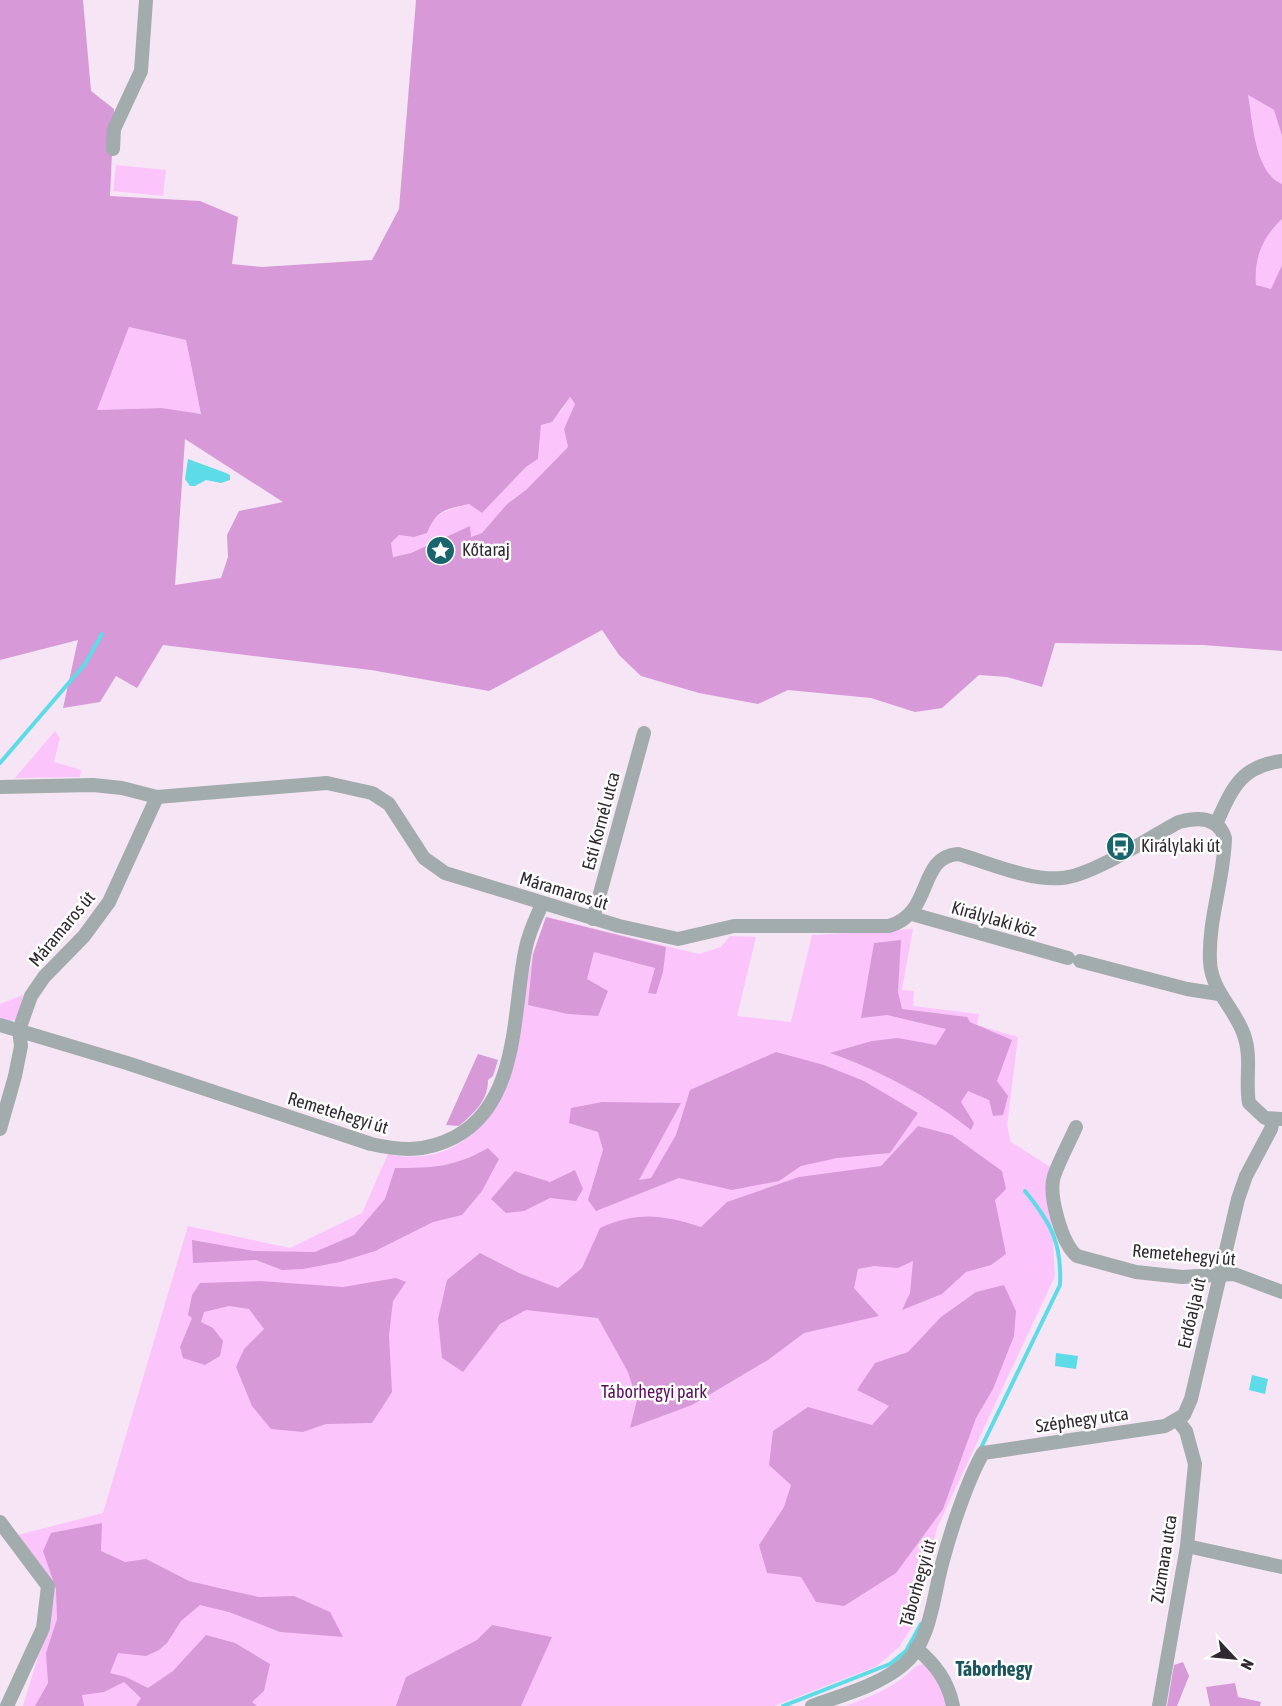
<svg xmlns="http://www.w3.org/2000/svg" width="1282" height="1706" font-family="'Asap Condensed',sans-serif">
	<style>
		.green { fill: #fbc5fc }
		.forest { fill: #d799d8; fill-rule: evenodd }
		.water { fill: #5ddbe7 }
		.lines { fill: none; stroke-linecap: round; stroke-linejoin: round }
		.stream { stroke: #5ddbe7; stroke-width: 4 }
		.minor { stroke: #a2acad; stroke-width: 14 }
		.labels { text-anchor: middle; stroke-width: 5; stroke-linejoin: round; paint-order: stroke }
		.poi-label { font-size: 18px; fill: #302a30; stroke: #fff; text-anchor: start }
		.street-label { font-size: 18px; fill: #302a30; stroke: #fff }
		.park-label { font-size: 18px; fill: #5a0f5e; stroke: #fff }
		.neighbourhood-label { font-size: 20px; font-weight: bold; fill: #1b565c; stroke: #fff }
	</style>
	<rect width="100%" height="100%" fill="#f5e5f5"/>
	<!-- green -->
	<g class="green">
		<path d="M 1248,95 L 1274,110 L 1282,136 L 1282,184 C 1254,172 1253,120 1248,95 Z"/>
		<path d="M 116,165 L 166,170 L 163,196 L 113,191 Z"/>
		<path d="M 1282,219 L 1282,265 L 1271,290 L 1256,285 C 1254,258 1262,238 1282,219 Z"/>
		<path d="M 129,327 L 186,340 L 201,414 L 162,408 L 97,410 Z"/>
		<path d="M 569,397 L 575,404 L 564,429 L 568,447 L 526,490 L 507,504 L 482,533 L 470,537 L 470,527 L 411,553 L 393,557 L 391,543 L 399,534 L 414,537 C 434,516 441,511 469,504 L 482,513 L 526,467 L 538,459 L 541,425 L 561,412 Z"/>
		<path d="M 55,731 L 60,738 L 54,762 L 81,770 L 80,777 L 15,778 Z"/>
		<path d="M 546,917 L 699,954 L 721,947 L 730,936 L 756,937 L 737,1016 L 791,1022 L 812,935 L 913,929 L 902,990 L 914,991 L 913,1006 L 979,1014 L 977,1025 L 1018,1037 L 1007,1126 L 1011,1142 L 1052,1168 L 1050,1196 L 1055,1276 L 937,1528 L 912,1627 L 899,1647 L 877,1666 L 774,1706 L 23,1706 L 46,1630 L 51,1585 L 14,1536 L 103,1513 L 188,1226 L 290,1248 L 362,1213 L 388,1154 C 441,1165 481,1140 502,1091 L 533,954 Z"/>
		<path d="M 23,995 L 18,1018 L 9,1022 L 0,1019 L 0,1004 Z"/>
		<path d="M 923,1664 L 937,1675 L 948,1706 L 846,1706 C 866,1698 886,1691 904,1677 C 911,1672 913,1666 923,1664 Z"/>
	</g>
	<!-- forest -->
	<g class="forest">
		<path d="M 0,0 L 83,0 L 91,91 L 114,109 L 110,196 L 200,201 L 238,217 L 232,264 L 262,267 L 372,260 L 399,209 L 416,0 L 1282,0 L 1282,136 L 1274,110 L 1248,95 C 1253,121 1254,172 1282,184 L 1282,219 C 1262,238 1254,258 1256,285 L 1271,289 L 1282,265 L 1282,651 L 1203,645 L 1055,643 L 1042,687 L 1007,677 L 979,675 L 942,708 L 915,712 L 871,698 L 788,690 L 758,704 L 699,693 L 641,676 L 619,655 L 602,630 L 489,691 L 371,670 L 163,645 L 137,688 L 116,676 L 100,702 L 63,708 L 78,640 L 0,660 ZM 129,327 L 186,340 L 201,414 L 162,408 L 97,410 ZM 570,397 L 575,404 L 564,429 L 568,447 L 526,490 L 507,504 L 482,533 L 471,537 L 470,526 L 411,553 L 393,557 L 391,543 L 399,535 L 414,537 L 427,533 C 437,509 445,510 469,504 L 482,513 L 526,467 L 538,459 L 541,425 L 552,422 ZM 185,439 L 283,502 L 239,511 L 227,535 L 228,557 L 221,578 L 175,585 Z"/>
		<path d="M 546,917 L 666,947 L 663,972 L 656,994 L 648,993 L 655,968 L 594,952 L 587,979 L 608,991 L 598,1016 L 568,1014 L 528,1005 L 533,954 Z"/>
		<path d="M 901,940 L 898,992 L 902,1009 L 967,1017 L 970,1022 L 1012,1040 L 997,1081 L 1008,1096 L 1003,1115 L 993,1116 L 989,1100 L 968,1091 L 961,1102 L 974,1123 L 971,1130 C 930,1097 879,1070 830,1053 L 872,1041 L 898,1038 L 936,1045 L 946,1029 L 887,1015 L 861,1018 L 874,943 Z"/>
		<path d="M 776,1052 L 824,1065 L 864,1081 L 918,1113 L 890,1153 L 837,1158 L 801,1166 L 779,1181 L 732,1190 L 679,1178 L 596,1211 L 588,1200 L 603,1150 L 598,1132 L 569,1123 L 571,1108 L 602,1102 L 681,1103 L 639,1180 L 651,1178 L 676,1135 L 690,1090 Z"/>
		<path d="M 478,1054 L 498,1060 L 493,1076 L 488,1080 C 488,1101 474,1113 459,1126 L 446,1125 Z"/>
		<path d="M 918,1126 L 952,1135 L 1002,1171 L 1006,1189 L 995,1200 L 1006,1254 L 991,1265 L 966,1272 L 942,1294 L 902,1310 L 910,1293 L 913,1261 L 898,1268 L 874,1266 L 858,1269 L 854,1288 L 879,1316 L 804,1333 L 768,1360 L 692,1405 L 630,1428 L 637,1400 L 628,1372 L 598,1318 L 526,1310 L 500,1324 L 463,1372 L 442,1358 L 438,1319 L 447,1280 L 480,1253 L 519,1273 L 558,1288 L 582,1268 L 600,1228 C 638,1211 663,1215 701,1227 L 727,1202 L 799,1177 L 881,1166 Z"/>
		<path d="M 488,1148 L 499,1159 L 482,1191 L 462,1215 L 433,1222 L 375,1251 L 340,1262 L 303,1269 L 282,1270 L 256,1260 L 193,1263 L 192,1240 L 254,1251 L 315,1252 L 354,1235 L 385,1199 L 395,1168 C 433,1168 455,1167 488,1148 Z"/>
		<path d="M 575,1170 L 583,1189 L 576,1201 L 550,1198 L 524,1211 L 506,1213 L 491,1199 L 515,1171 L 550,1182 Z"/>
		<path d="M 396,1278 L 406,1282 L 393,1301 L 389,1335 L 392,1392 L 372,1423 L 326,1424 L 303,1432 L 271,1429 L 252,1406 L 236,1367 L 244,1349 L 264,1329 L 249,1309 L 229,1306 L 204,1312 L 201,1322 L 213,1328 L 223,1341 L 220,1356 L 205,1365 L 183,1358 L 180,1347 L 192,1318 L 188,1315 L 192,1295 L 200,1283 L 260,1281 L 343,1287 Z"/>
		<path d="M 1004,1285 L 1016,1311 L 1014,1336 L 993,1389 L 976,1418 L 943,1509 L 896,1573 L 844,1606 L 816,1602 L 801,1577 L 767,1573 L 759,1545 L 784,1507 L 791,1485 L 769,1465 L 773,1431 L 808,1407 L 872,1425 L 889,1406 L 857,1390 L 875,1363 L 908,1352 L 941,1317 L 976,1292 Z"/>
		<path d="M 102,1523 L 101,1551 L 125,1562 L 146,1559 L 189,1581 L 223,1589 L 259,1597 L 294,1596 L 330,1612 L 343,1637 L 280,1632 L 229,1612 L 200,1605 L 181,1621 L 167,1643 L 159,1650 L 146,1656 L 118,1653 L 110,1673 L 126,1677 L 148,1688 L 173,1671 L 206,1635 L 235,1643 L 270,1664 L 264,1691 L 252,1702 L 257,1706 L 136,1706 L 141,1698 L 124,1682 L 104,1692 L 82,1695 L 84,1706 L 35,1706 L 48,1683 L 46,1653 L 57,1619 L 56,1589 L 43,1551 L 51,1533 Z"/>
		<path d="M 492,1625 L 552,1637 L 521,1706 L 396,1706 L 406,1677 L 477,1640 Z"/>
		<path d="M 1183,1662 L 1189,1676 L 1177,1706 L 1167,1706 L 1174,1665 Z"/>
		<path d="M 1235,1683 L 1238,1697 L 1261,1702 L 1260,1706 L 1210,1706 L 1206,1687 Z"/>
	</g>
	<!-- water -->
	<g class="water">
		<path d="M 188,459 L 226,473 L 230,475 L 230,480 L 221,483 L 206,480 L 195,486 L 190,486 L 185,479 Z"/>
		<path d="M 1056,1353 L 1078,1356 L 1076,1369 L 1055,1366 Z"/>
		<path d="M 1252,1375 L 1268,1379 L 1265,1394 L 1249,1390 Z"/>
	</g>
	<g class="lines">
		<!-- stream -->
		<g class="stream">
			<path d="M 0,763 L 85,664 L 102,634"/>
			<path d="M 980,1450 L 1060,1285 C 1062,1243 1051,1223 1025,1191"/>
			<path d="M 783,1706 L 890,1664 L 906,1651 L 921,1624"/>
		</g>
		<!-- minor -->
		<g class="minor">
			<path d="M 113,149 L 114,129 L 141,71 L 146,0"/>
			<path d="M 0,787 L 93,785 L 122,788 L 157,797 L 327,783 L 372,793 L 389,804 L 424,858 L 445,873 L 619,926 L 678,939 L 734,926 L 889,926 C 934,913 917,857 958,854 C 990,863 1029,881 1062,878 C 1092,876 1150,837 1179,822 C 1197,817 1218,816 1225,838 C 1224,879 1208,920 1210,961 C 1211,991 1235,1008 1244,1035 C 1252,1057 1245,1081 1249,1103 L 1265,1118 L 1282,1119"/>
			<path d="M 1216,824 C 1232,789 1240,766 1282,761"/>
			<path d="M 912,914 L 1068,958"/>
			<path d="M 593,919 L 644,733"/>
			<path d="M 1080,961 L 1187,989 L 1219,994"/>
			<path d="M 0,1025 L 127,1063 L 371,1144 C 402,1151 426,1152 455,1137 C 521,1102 512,1009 526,947 C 529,932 536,918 542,904"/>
			<path d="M 1076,1127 C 1069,1143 1060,1159 1054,1176 C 1048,1195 1062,1244 1077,1256 L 1136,1272 L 1182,1277 L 1234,1274 L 1282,1292"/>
			<path d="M 0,1129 L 15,1076 L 21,1046 L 19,1030 L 31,996 L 44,977 L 84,936 L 109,902 L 157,797"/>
			<path d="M 0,1522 L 48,1586 L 43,1628 L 7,1706"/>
			<path d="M 1187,1546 L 1282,1567"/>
			<path d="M 916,1648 C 936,1665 948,1681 953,1706"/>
			<path d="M 812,1706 C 842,1695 878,1686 903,1665 C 931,1642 933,1597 942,1564 C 950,1533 967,1481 983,1453 L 1165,1426 L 1184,1415 L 1191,1399 L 1238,1199 L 1246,1176 L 1271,1129 L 1273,1120"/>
			<path d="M 1159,1706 L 1187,1546 L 1195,1464 L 1186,1431 L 1178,1421"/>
		</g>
	</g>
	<!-- icons -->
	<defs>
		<symbol id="sight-disc" viewBox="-11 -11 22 22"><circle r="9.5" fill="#18666c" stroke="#fff"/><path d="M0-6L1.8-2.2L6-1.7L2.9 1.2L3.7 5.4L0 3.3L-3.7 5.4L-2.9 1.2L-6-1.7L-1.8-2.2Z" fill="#fff"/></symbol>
		<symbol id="bus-disc" viewBox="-11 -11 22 22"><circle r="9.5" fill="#18666c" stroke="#fff"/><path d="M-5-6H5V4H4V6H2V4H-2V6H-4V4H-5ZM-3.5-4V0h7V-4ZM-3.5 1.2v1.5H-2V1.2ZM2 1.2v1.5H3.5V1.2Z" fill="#fff"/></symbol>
	</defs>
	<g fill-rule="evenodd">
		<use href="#sight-disc" x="424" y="534" width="33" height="33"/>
		<use href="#bus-disc" x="1104" y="830" width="33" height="33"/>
	</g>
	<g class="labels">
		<!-- poi labels -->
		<g class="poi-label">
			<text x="462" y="556">Kőtaraj</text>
			<text x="1141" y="852">Királylaki út</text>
		</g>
		<!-- street labels -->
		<g class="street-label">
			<text transform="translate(601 821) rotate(-75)" y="6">Esti Kornél utca</text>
			<text transform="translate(564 891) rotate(17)" y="6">Máramaros út</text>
			<text transform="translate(994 919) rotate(16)" y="6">Királylaki köz</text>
			<text transform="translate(62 929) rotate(-50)" y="6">Máramaros út</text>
			<text transform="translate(338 1113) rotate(17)" y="6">Remetehegyi út</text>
			<text transform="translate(1184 1255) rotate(5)" y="6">Remetehegyi út</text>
			<text transform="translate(1192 1313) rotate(-77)" y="6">Erdőalja út</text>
			<text transform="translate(1082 1420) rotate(-8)" y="6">Széphegy utca</text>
			<text transform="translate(1164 1559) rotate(-81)" y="6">Zúzmara utca</text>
			<text transform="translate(918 1583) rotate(-74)" y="6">Táborhegyi út</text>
		</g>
		<!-- park labels -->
		<g class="park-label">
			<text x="654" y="1398">Táborhegyi park</text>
		</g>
		<!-- neighbourhood labels -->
		<g class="neighbourhood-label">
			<text x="994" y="1676">Táborhegy</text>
		</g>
	</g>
	<!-- north arrow -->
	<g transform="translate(1234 1658) rotate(116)" stroke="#ffffff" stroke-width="4.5" paint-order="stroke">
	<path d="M0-4.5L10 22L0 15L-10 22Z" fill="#302a30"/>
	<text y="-9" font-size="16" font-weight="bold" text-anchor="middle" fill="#302a30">N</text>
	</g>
</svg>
